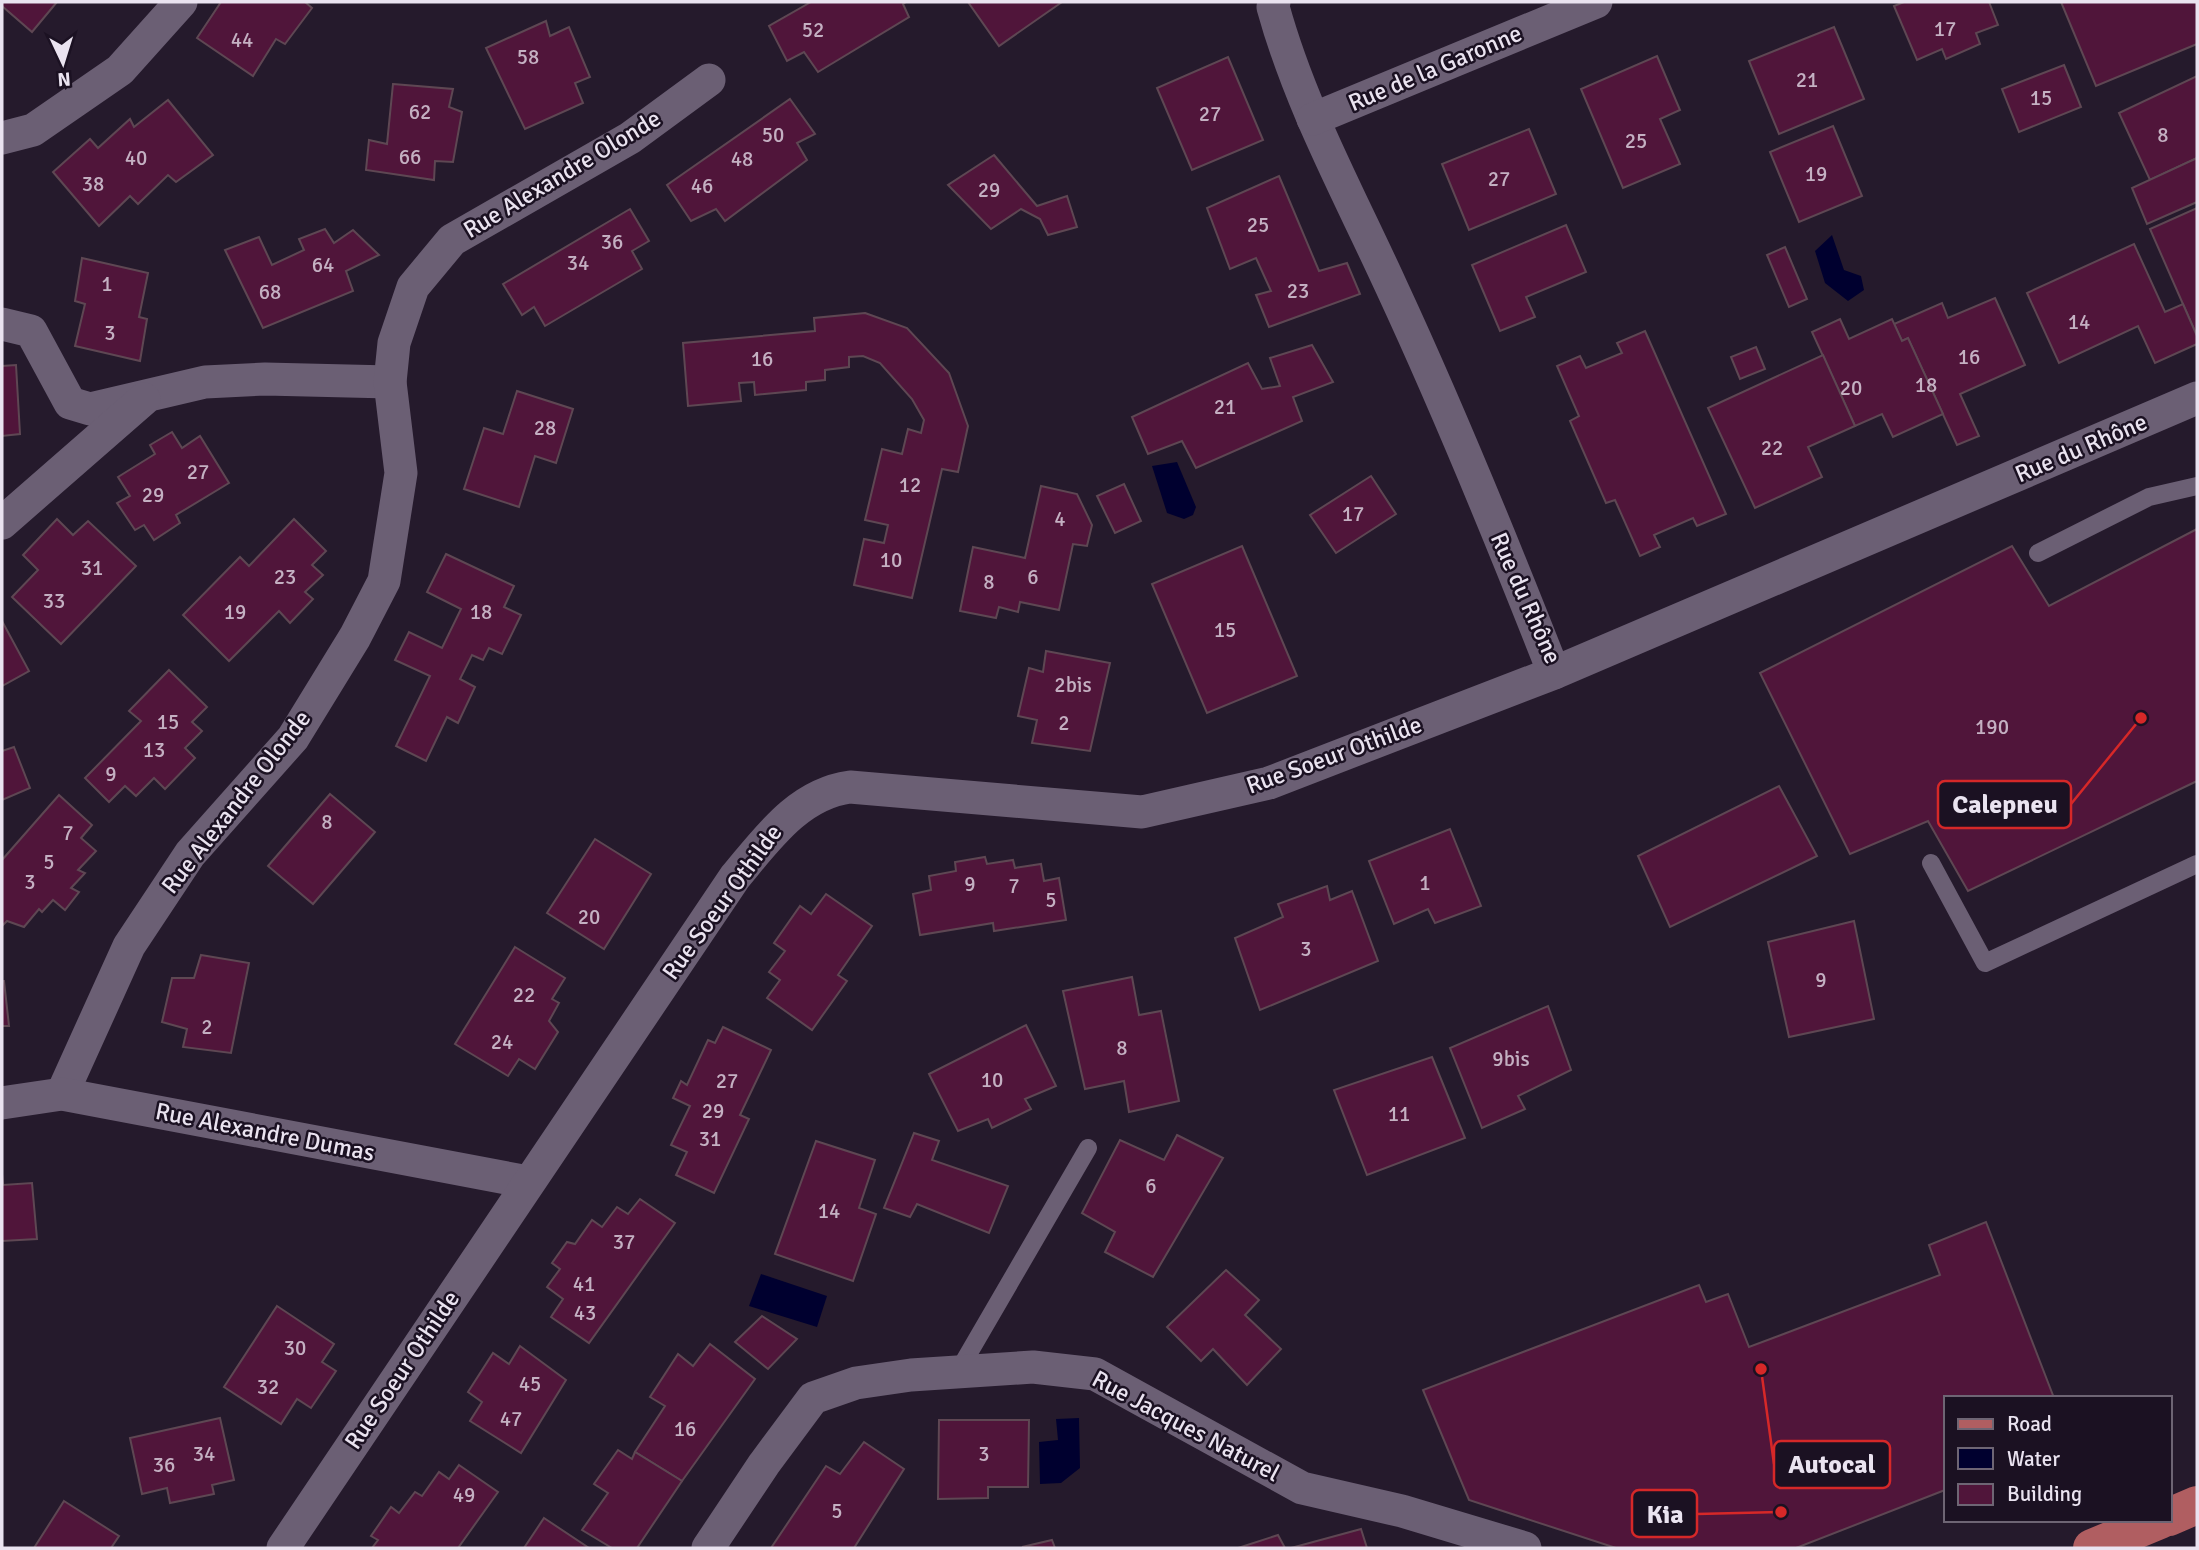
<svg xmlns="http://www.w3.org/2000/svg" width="2199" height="1550" font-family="Signika,sans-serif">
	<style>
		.water { fill: #00002f }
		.building { fill: #50153a; stroke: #5e4753; stroke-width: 2 }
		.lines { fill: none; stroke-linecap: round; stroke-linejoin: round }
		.service { stroke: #6b5f74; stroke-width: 18 }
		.minor { stroke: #6b5f74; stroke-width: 33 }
		.primary { stroke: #b05e61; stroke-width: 38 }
		.labels { text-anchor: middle; stroke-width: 5; stroke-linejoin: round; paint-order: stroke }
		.number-label { font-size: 21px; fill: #c4b0c2 }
		.street-label { font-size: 24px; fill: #eae3f0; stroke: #1b1122 }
		.leader { fill: none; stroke: #d62828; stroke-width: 2.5 }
		.callout-dot { fill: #d62828; stroke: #1b1122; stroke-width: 2.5 }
		.callout { fill: #1b1122; stroke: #d62828; stroke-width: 2.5 }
		.callout-label { font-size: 26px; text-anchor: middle; font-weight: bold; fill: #eae3f0 }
	</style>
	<rect width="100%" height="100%" fill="#251a2c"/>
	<!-- water -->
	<g class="water">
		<path d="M 1832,235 L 1844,270 L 1861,276 L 1864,290 L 1848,301 L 1825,283 L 1815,251 Z"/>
		<path d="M 1177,462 L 1196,507 L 1193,515 L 1184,519 L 1167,513 L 1152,466 Z"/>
		<path d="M 761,1274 L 827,1296 L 817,1327 L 749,1306 Z"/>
		<path d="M 1079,1418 L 1080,1468 L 1061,1483 L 1040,1484 L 1039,1442 L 1058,1440 L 1056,1419 Z"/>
	</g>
	<!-- building -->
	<g class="building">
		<path d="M 2,2 L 57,2 L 32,32 L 2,6 Z"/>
		<path d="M 221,2 L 305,2 L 312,8 L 285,44 L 276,39 L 253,76 L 197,38 Z"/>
		<path d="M 811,2 L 906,2 L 903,4 L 909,17 L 818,72 L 804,52 L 787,61 L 769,26 Z"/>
		<path d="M 968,2 L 1062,2 L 999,46 Z"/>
		<path d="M 1904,2 L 1989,2 L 1998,25 L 1976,33 L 1980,44 L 1946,59 L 1942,49 L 1917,60 L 1894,6 Z"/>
		<path d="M 2061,2 L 2197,2 L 2197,44 L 2096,86 Z"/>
		<path d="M 546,21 L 550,36 L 569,27 L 590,77 L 575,83 L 583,103 L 525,129 L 486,48 Z"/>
		<path d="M 1834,27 L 1864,99 L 1779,134 L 1749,61 Z"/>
		<path d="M 1657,56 L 1680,110 L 1660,119 L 1680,164 L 1623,188 L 1581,89 Z"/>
		<path d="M 1228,57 L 1263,140 L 1192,170 L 1157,88 Z"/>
		<path d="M 2064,65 L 2081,107 L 2019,132 L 2002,89 Z"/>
		<path d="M 2197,76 L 2197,158 L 2150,180 L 2119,113 Z"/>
		<path d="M 393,84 L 453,89 L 449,107 L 462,112 L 453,162 L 435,161 L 434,180 L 366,170 L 369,140 L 387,144 Z"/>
		<path d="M 790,99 L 815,134 L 797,143 L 807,160 L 725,221 L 716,209 L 691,221 L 667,185 Z"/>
		<path d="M 168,100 L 213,155 L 176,182 L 168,175 L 138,204 L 130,196 L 99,226 L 53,172 L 90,139 L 98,148 L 130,119 L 134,127 Z"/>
		<path d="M 1833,126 L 1862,196 L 1799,222 L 1770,152 Z"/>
		<path d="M 1529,129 L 1556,194 L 1469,230 L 1442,164 Z"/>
		<path d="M 994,155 L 1037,206 L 1067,196 L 1077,227 L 1048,235 L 1040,219 L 1021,209 L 991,229 L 948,185 Z"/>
		<path d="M 2197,158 L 2197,202 L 2147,224 L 2132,188 Z"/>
		<path d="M 1279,176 L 1319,271 L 1347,263 L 1360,294 L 1269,327 L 1256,295 L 1271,291 L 1256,258 L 1230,269 L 1207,208 Z"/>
		<path d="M 2197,208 L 2197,336 L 2150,229 Z"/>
		<path d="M 630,209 L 649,241 L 632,251 L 642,269 L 545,326 L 534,307 L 522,315 L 503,284 Z"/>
		<path d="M 1566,225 L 1586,272 L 1526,297 L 1535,317 L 1500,331 L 1472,265 Z"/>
		<path d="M 325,229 L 334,243 L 353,230 L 379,255 L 346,271 L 353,291 L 263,328 L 225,250 L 259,237 L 272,265 L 304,250 L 299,239 Z"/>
		<path d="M 2134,244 L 2165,312 L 2183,304 L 2197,336 L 2197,344 L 2155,363 L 2138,326 L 2059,363 L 2027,293 Z"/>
		<path d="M 1785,247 L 1807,299 L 1789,307 L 1767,255 Z"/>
		<path d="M 82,258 L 148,273 L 139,317 L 147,319 L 140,361 L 75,346 L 85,304 L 75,301 Z"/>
		<path d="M 1995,298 L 2025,365 L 1960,394 L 1979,436 L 1957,445 L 1908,338 L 1902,341 L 1894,324 L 1942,303 L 1948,318 Z"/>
		<path d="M 865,313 L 907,328 L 949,373 L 968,426 L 958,472 L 942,469 L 912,598 L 854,585 L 864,539 L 884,543 L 888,525 L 865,520 L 882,449 L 902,454 L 908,429 L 921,433 L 924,420 L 912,399 L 880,363 L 863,356 L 849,357 L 849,367 L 825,370 L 825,380 L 806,382 L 806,390 L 755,395 L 754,382 L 739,383 L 741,401 L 688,406 L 683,343 L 815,331 L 814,318 Z"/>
		<path d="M 1840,319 L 1849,339 L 1892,319 L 1902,341 L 1908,338 L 1943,414 L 1893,437 L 1882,414 L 1855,426 L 1812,332 Z"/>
		<path d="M 1645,331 L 1726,514 L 1697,526 L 1693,518 L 1654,535 L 1660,547 L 1640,556 L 1615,500 L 1606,503 L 1570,421 L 1579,416 L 1557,366 L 1580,356 L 1586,368 L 1622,353 L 1617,343 Z"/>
		<path d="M 1312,345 L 1333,382 L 1293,397 L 1302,421 L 1196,468 L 1182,441 L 1148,454 L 1132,417 L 1248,363 L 1262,389 L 1280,386 L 1270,358 Z"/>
		<path d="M 1756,347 L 1765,369 L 1740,379 L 1731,357 Z"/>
		<path d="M 1823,355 L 1855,426 L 1808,447 L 1822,477 L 1755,508 L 1708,408 Z"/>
		<path d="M 16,365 L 20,434 L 2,436 L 2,366 Z"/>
		<path d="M 517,391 L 573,409 L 556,463 L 535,456 L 519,507 L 464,489 L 484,428 L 503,434 Z"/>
		<path d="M 172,432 L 182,448 L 200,436 L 229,483 L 176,515 L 180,523 L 154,540 L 144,525 L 135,530 L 117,503 L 130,496 L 118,477 L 155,454 L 150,445 Z"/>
		<path d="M 1371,476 L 1396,514 L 1336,553 L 1310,515 Z"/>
		<path d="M 1124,484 L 1141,521 L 1115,533 L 1097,496 Z"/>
		<path d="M 1041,486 L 1077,494 L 1092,525 L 1087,546 L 1073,544 L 1059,610 L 1020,602 L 1018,612 L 999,607 L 996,618 L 960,611 L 973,547 L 1025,558 Z"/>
		<path d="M 57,519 L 73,535 L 88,521 L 136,566 L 61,644 L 12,597 L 38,570 L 23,555 Z"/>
		<path d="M 294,519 L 326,551 L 312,565 L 323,575 L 305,592 L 313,599 L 290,623 L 279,611 L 229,661 L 183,615 L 240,557 L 249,566 Z"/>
		<path d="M 2197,529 L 2197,781 L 1968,891 L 1928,821 L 1850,854 L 1760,673 L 2012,546 L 2049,606 Z"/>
		<path d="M 1242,546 L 1297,676 L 1207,713 L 1152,584 Z"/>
		<path d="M 446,554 L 514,586 L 504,607 L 521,615 L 502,654 L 489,648 L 483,660 L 472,655 L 460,679 L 475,687 L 458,723 L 447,717 L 426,761 L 396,746 L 430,676 L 395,660 L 409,632 L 442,648 L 461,609 L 427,592 Z"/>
		<path d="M 2,621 L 29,671 L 2,686 Z"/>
		<path d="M 1046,651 L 1110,663 L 1090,751 L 1032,743 L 1037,720 L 1018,716 L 1029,668 L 1043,672 Z"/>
		<path d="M 169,670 L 207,707 L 192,722 L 202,731 L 185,748 L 195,758 L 165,789 L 154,778 L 136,796 L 125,786 L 109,802 L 85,778 L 141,721 L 129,711 Z"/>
		<path d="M 14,747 L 30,788 L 2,800 L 2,751 Z"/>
		<path d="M 1779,786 L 1817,856 L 1670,927 L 1638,856 Z"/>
		<path d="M 330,794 L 375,832 L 313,904 L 268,866 Z"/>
		<path d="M 59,795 L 92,825 L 81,838 L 96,851 L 78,870 L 85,873 L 71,888 L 79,892 L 65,910 L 53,900 L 42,912 L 39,909 L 24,927 L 7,921 L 2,926 L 2,860 Z"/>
		<path d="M 1450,829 L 1481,906 L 1435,923 L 1428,909 L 1394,924 L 1369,861 Z"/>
		<path d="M 595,839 L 651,874 L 604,949 L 547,913 Z"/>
		<path d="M 985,857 L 987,864 L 1013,860 L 1015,868 L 1041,864 L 1044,881 L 1059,878 L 1066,920 L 994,931 L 993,923 L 920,935 L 913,894 L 931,890 L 929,876 L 956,871 L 955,862 Z"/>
		<path d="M 1327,886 L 1330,900 L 1352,891 L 1378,961 L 1260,1010 L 1235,938 L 1283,917 L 1278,904 Z"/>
		<path d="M 826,894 L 872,926 L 838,975 L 847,981 L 812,1030 L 767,998 L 780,980 L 769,972 L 785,951 L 774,943 L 800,906 L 811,914 Z"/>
		<path d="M 1854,921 L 1874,1019 L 1789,1037 L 1768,942 Z"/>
		<path d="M 515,947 L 565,978 L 552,999 L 559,1003 L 549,1021 L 558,1032 L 535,1069 L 519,1059 L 508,1076 L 455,1044 Z"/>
		<path d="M 201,955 L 249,963 L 231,1053 L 183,1047 L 187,1029 L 162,1022 L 172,978 L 194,978 Z"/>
		<path d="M 1132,977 L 1139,1015 L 1161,1011 L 1179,1101 L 1129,1112 L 1124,1081 L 1085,1089 L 1063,991 Z"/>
		<path d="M 2,981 L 4,981 L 9,1026 L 2,1026 Z"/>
		<path d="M 1548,1006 L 1571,1070 L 1518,1096 L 1525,1109 L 1482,1128 L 1450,1048 Z"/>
		<path d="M 1026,1025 L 1056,1086 L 1025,1099 L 1031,1109 L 992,1128 L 988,1119 L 958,1131 L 929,1074 Z"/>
		<path d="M 723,1027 L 771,1050 L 740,1115 L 749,1119 L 714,1193 L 676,1175 L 687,1152 L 671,1145 L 690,1106 L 673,1098 L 681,1081 L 687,1085 L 708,1040 L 715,1043 Z"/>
		<path d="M 1432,1057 L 1465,1138 L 1367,1175 L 1334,1090 Z"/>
		<path d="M 914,1133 L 939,1141 L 932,1160 L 1008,1186 L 989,1233 L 917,1204 L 910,1217 L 884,1208 Z"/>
		<path d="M 1177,1135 L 1223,1158 L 1153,1277 L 1105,1252 L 1115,1232 L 1082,1213 L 1120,1140 L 1164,1160 Z"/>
		<path d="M 816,1141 L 875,1160 L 859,1208 L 876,1214 L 853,1281 L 775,1254 Z"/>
		<path d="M 2,1174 L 3,1185 L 32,1183 L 37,1239 L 2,1241 Z"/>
		<path d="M 640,1199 L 675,1223 L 589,1343 L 551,1317 L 563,1299 L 547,1287 L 560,1269 L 552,1263 L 567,1242 L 575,1244 L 592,1220 L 602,1227 L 617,1207 L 628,1214 Z"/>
		<path d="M 1986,1222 L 2054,1398 L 1945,1398 L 1945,1490 L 1796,1548 L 1616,1548 L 1469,1500 L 1423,1390 L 1699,1285 L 1706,1302 L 1728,1294 L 1749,1347 L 1940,1275 L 1929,1245 Z"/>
		<path d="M 1226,1270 L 1259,1300 L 1245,1315 L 1281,1349 L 1247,1385 L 1213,1349 L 1201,1361 L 1167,1327 Z"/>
		<path d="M 277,1306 L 334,1344 L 322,1362 L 336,1371 L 311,1408 L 297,1399 L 281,1424 L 224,1387 Z"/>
		<path d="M 762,1316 L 797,1339 L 768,1369 L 735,1342 Z"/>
		<path d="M 710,1344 L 755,1379 L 682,1481 L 635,1452 L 665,1406 L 650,1397 L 678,1354 L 693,1366 Z"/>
		<path d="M 520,1346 L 566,1380 L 521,1453 L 470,1421 L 482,1402 L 468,1392 L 493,1353 L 509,1364 Z"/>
		<path d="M 220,1418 L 234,1480 L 212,1485 L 214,1494 L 170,1503 L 167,1488 L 142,1494 L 130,1438 Z"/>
		<path d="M 939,1420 L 1029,1420 L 1028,1487 L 988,1487 L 988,1498 L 938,1499 Z"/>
		<path d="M 864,1442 L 904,1469 L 854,1548 L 771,1548 L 826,1466 L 840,1474 Z"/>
		<path d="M 618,1450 L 632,1459 L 635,1452 L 682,1481 L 637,1548 L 612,1548 L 582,1530 L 608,1493 L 594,1484 Z"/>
		<path d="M 459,1465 L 498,1492 L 458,1548 L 372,1548 L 378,1540 L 371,1536 L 391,1507 L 399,1513 L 415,1492 L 422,1496 L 439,1472 L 449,1479 Z"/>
		<path d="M 64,1501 L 119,1536 L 111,1548 L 34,1548 Z"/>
		<path d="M 544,1518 L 589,1548 L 524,1548 Z"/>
		<path d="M 1361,1529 L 1367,1548 L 1291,1548 Z"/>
		<path d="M 1278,1535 L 1285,1548 L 1238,1548 Z"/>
		<path d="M 1052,1540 L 1055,1548 L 1022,1547 Z"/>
	</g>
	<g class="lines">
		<!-- service -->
		<g class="service">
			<path d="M 2038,553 L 2149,497 L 2197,486"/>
			<path d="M 1931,863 L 1985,963 L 2197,864"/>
			<path d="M 959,1370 L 1088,1148"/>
		</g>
		<!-- minor -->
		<g class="minor">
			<path d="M 1274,2 L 1273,7 C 1300,105 1349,194 1391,286 C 1450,413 1503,543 1554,673"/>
			<path d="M 1313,119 L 1596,2"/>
			<path d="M 2,138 L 33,130 L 120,70 L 181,2"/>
			<path d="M 2,324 L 31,331 L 70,403 L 90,409 L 205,382 L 265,379 L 390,382"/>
			<path d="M 2,523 L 144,399"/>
			<path d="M 62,1094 L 129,946 L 190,854 L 293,738 L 355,637 L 384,581 L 401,473 L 390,382 L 394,343 L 413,287 L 452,240 L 630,138 L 709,80"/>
			<path d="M 2,1103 L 62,1094 L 528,1182"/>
			<path d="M 283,1548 L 735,877 C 767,839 798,794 850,787 L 1142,812 L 1269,783 L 1554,673 L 2197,398"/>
			<path d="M 708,1548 L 764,1464 L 813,1398 L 856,1383 L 911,1375 L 1033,1367 L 1095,1374 L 1302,1488 L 1402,1511 L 1525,1548"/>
		</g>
		<!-- primary -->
		<g class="primary">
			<path d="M 2169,1517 L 2197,1505"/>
			<path d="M 2092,1548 L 2160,1520"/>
		</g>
	</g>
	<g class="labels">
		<!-- number labels -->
		<g class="number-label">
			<text x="1945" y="36">17</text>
			<text x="813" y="37">52</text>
			<text x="242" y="47">44</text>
			<text x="528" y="64">58</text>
			<text x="1807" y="87">21</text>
			<text x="2041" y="105">15</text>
			<text x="420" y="119">62</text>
			<text x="1210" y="121">27</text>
			<text x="773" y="142">50</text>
			<text x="2163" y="142">8</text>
			<text x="1636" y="148">25</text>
			<text x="410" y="164">66</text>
			<text x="136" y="165">40</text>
			<text x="742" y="166">48</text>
			<text x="1816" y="181">19</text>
			<text x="1499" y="186">27</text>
			<text x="93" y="191">38</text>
			<text x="702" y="193">46</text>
			<text x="989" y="197">29</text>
			<text x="1258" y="232">25</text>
			<text x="612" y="249">36</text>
			<text x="578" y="270">34</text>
			<text x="323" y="272">64</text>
			<text x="107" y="291">1</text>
			<text x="1298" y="298">23</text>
			<text x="270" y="299">68</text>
			<text x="2079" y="329">14</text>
			<text x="110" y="340">3</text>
			<text x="1969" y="364">16</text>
			<text x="762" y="366">16</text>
			<text x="1926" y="392">18</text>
			<text x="1851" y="395">20</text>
			<text x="1225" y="414">21</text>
			<text x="545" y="435">28</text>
			<text x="1772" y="455">22</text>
			<text x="198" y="479">27</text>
			<text x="910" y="492">12</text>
			<text x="153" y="502">29</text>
			<text x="1353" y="521">17</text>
			<text x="1060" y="526">4</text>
			<text x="891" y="567">10</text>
			<text x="92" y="575">31</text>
			<text x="285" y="584">23</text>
			<text x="1033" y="584">6</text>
			<text x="989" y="589">8</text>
			<text x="54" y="608">33</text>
			<text x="235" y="619">19</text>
			<text x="481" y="619">18</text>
			<text x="1225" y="637">15</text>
			<text x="1073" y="692">2bis</text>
			<text x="168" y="729">15</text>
			<text x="1064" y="730">2</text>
			<text x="1992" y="734">190</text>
			<text x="154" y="757">13</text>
			<text x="111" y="781">9</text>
			<text x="327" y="829">8</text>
			<text x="68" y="840">7</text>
			<text x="49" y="869">5</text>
			<text x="30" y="889">3</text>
			<text x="1425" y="890">1</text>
			<text x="970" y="891">9</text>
			<text x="1014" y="893">7</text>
			<text x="1051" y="907">5</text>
			<text x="589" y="924">20</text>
			<text x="1306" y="956">3</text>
			<text x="1821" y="987">9</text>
			<text x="524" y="1002">22</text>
			<text x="207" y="1034">2</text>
			<text x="502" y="1049">24</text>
			<text x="1122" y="1055">8</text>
			<text x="1511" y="1066">9bis</text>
			<text x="992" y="1087">10</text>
			<text x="727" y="1088">27</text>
			<text x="713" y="1118">29</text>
			<text x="1399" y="1121">11</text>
			<text x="710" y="1146">31</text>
			<text x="1151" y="1193">6</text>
			<text x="829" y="1218">14</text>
			<text x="624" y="1249">37</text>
			<text x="584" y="1291">41</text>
			<text x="585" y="1320">43</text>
			<text x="295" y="1355">30</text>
			<text x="530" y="1391">45</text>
			<text x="268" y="1394">32</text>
			<text x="511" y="1426">47</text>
			<text x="685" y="1436">16</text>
			<text x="204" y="1461">34</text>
			<text x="984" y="1461">3</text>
			<text x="164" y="1472">36</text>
			<text x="464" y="1502">49</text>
			<text x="837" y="1518">5</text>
		</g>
		<!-- street labels -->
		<g class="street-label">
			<text transform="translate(1435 68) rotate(-23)" y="8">Rue de la Garonne</text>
			<text transform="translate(562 174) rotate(-31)" y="8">Rue Alexandre Olonde</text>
			<text transform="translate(2081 448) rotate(-23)" y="8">Rue du Rhône</text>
			<text transform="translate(1526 598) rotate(66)" y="8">Rue du Rhône</text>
			<text transform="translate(1334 755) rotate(-20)" y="8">Rue Soeur Othilde</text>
			<text transform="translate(236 802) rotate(-52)" y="8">Rue Alexandre Olonde</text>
			<text transform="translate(722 902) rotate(-54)" y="8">Rue Soeur Othilde</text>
			<text transform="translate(265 1132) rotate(11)" y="8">Rue Alexandre Dumas</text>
			<text transform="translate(402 1370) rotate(-56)" y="8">Rue Soeur Othilde</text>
			<text transform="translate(1186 1426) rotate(28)" y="8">Rue Jacques Naturel</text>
		</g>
	</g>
	<!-- callouts -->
	<path class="leader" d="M2141 718L2071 804M1761 1369L1774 1464M1781 1512L1697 1514"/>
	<g class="callout-dot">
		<circle cx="2141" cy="718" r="7"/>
		<circle cx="1761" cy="1369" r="7"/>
		<circle cx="1781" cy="1512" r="7"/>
	</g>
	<g class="callout">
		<rect x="1938" y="781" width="133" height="47" rx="7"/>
		<rect x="1774" y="1441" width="116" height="47" rx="7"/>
		<rect x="1632" y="1490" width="65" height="47" rx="7"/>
	</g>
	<g class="callout-label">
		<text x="2005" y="813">Calepneu</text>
		<text x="1832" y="1473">Autocal</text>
		<text x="1665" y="1523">Kia</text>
	</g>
	<!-- border -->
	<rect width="2199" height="1550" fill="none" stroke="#eae3f0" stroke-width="7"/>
	<!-- legend -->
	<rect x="1944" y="1396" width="228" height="126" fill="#1b1122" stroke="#6e6574" stroke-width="2"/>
	<rect x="1958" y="1419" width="35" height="10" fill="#b05e61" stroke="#6e6574" stroke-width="2"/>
	<text x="2007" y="1431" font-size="21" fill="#eae3f0">Road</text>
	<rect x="1958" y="1448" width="35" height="21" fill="#00002f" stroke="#6e6574" stroke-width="2"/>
	<text x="2007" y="1466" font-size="21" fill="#eae3f0">Water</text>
	<rect x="1958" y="1484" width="35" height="21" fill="#50153a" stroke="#6e6574" stroke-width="2"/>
	<text x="2007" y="1501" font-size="21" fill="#eae3f0">Building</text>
	<!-- north arrow -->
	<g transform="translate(63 63) rotate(176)" stroke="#1b1122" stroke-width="5" paint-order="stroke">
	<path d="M0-5L12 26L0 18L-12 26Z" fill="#eae3f0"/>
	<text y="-10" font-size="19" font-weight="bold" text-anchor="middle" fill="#eae3f0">N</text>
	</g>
</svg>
